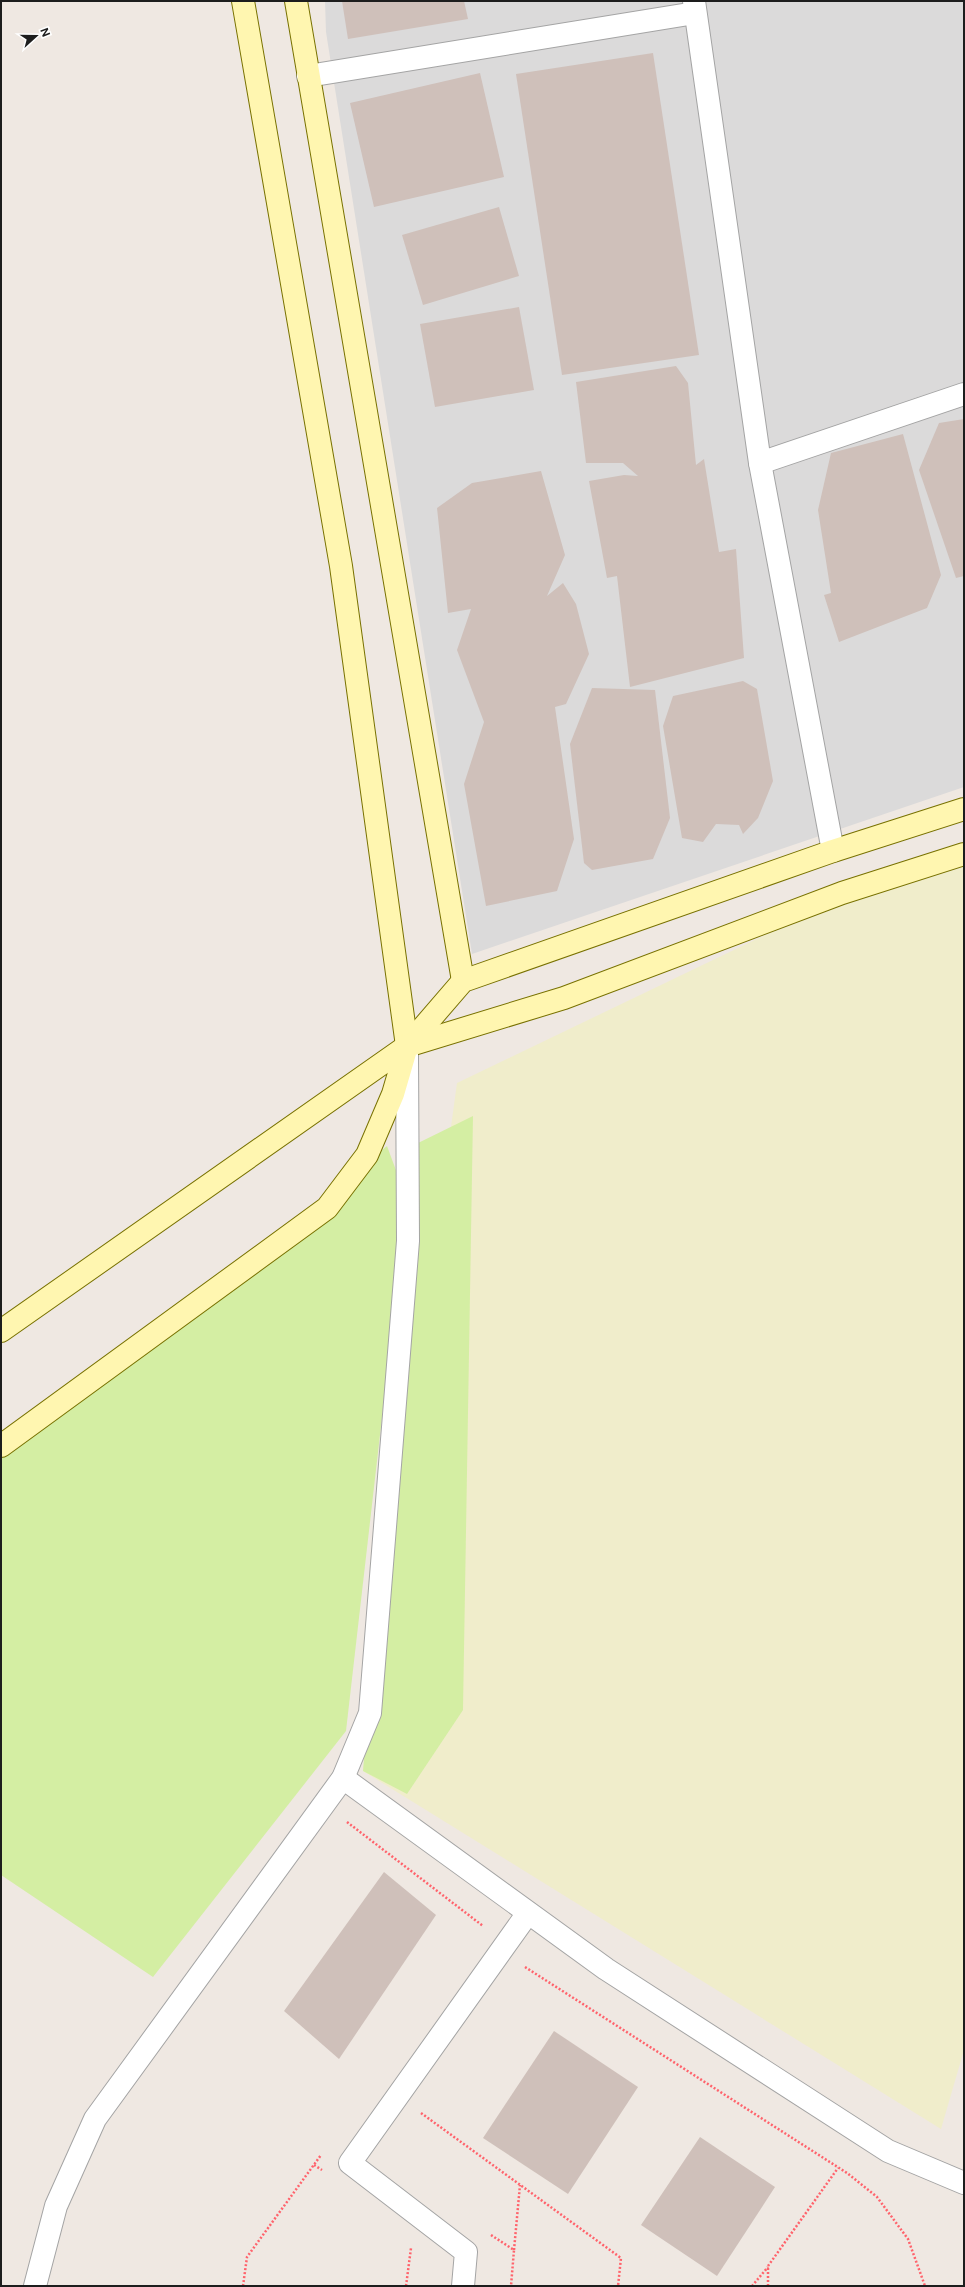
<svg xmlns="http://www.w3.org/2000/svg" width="965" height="2287" font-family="'Public Sans',sans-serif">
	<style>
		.residential { fill: #dbdada }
		.farmland { fill: #f0edcb }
		.grass { fill: #d4eea3 }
		.building { fill: #cfc0ba }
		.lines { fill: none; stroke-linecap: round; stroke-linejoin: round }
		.street-casing { stroke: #a4a4a4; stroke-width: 24 }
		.secondary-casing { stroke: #787100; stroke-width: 24 }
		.path { stroke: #ff636c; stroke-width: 2.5; stroke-dasharray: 2 2; stroke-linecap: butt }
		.street { stroke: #fff; stroke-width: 22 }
		.secondary { stroke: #fff6b0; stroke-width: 22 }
	</style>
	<rect width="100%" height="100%" fill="#efe8e2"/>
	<!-- residential -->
	<path class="residential" d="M 325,1 L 964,1 L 964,787 L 472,954 L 326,32 Z"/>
	<!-- farmland -->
	<path class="farmland" d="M 964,864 L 964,2050 L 941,2129 L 363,1771 L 457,1083 L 821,908 Z"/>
	<!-- grass -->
	<g class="grass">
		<path d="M 473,1116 L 463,1710 L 407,1794 L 363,1771 L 414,1145 Z"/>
		<path d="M 387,1146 L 407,1200 L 346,1731 L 153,1977 L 1,1875 L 1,1451 Z"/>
	</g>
	<!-- building -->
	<g class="building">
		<path d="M 342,1 L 464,1 L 468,19 L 348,39 Z"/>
		<path d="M 653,53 L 699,355 L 562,375 L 516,74 Z"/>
		<path d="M 480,73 L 504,177 L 374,207 L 350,103 Z"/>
		<path d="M 499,207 L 519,276 L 423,305 L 402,235 Z"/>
		<path d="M 519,307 L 534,390 L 435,407 L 420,324 Z"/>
		<path d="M 676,366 L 688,383 L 696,465 L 704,459 L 719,552 L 736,549 L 744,658 L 630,687 L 617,576 L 607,578 L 589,481 L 624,475 L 638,476 L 623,463 L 586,463 L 576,382 Z"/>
		<path d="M 964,419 L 964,576 L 956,578 L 919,470 L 939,423 Z"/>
		<path d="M 903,434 L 941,575 L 927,608 L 839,642 L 824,595 L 831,593 L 818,510 L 831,453 Z"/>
		<path d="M 541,471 L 565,555 L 547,596 L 563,583 L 576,604 L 589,654 L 566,704 L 555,707 L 574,839 L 557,891 L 486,906 L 464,784 L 484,722 L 457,650 L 471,609 L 448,613 L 437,508 L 472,483 Z"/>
		<path d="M 743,681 L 757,689 L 773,781 L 758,818 L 743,834 L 739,825 L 716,824 L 703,842 L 682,838 L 663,726 L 673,696 Z"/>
		<path d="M 592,688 L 655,690 L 670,818 L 653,859 L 592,870 L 584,863 L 570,744 Z"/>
		<path d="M 384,1872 L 436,1915 L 339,2059 L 284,2011 Z"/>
		<path d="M 554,2031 L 638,2087 L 568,2194 L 483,2138 Z"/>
		<path d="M 700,2137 L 775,2187 L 717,2276 L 641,2225 Z"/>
	</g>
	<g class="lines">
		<defs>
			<g id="street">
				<path d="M 694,1 L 760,463 L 833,851"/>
				<path d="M 308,76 L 695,13"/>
				<path d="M 760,463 L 964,394"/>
				<path d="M 343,1778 L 606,1969 L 888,2151 L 964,2183"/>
				<path d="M 35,2286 L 56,2206 L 95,2119 L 343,1778 L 370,1713 L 408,1241 L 407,1054"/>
				<path d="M 463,2286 L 466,2252 L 350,2163 L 528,1913"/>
			</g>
			<g id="secondary">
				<path d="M 243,1 L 341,566 L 407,1046"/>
				<path d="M 296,1 L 463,981"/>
				<path d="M 1,1331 L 407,1046 L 463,981 L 833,851 L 964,809"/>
				<path d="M 1,1446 L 327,1208 L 367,1155 L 393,1094 L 407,1046 L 564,998 L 842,893 L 964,854"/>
			</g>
		</defs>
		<!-- street casing -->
		<use href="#street" class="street-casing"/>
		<!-- secondary casing -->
		<use href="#secondary" class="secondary-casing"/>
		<!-- path -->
		<g class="path">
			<path d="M 347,1822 L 483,1926"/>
			<path d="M 525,1967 L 847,2173 L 877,2197 L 908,2239 L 925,2286"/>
			<path d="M 421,2113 L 621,2258 L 618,2286"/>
			<path d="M 314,2165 L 322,2170"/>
			<path d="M 491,2235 L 514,2250 L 511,2286"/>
			<path d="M 514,2250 L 520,2185"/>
			<path d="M 243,2286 L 247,2257 L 321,2155"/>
			<path d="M 406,2286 L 411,2248"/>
			<path d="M 752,2286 L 768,2267"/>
			<path d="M 768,2286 L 768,2266 L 838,2168"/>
		</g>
		<!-- street -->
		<use href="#street" class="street"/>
		<!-- secondary -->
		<use href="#secondary" class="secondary"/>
	</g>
	<!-- border -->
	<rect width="965" height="2287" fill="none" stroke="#1d1d1d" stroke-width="4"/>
	<!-- north arrow -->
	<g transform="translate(36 36) rotate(69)" stroke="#ffffff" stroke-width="3" paint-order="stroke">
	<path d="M0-3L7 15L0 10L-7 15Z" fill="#1d1d1d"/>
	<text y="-6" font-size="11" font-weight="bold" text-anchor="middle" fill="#1d1d1d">N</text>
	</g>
</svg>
